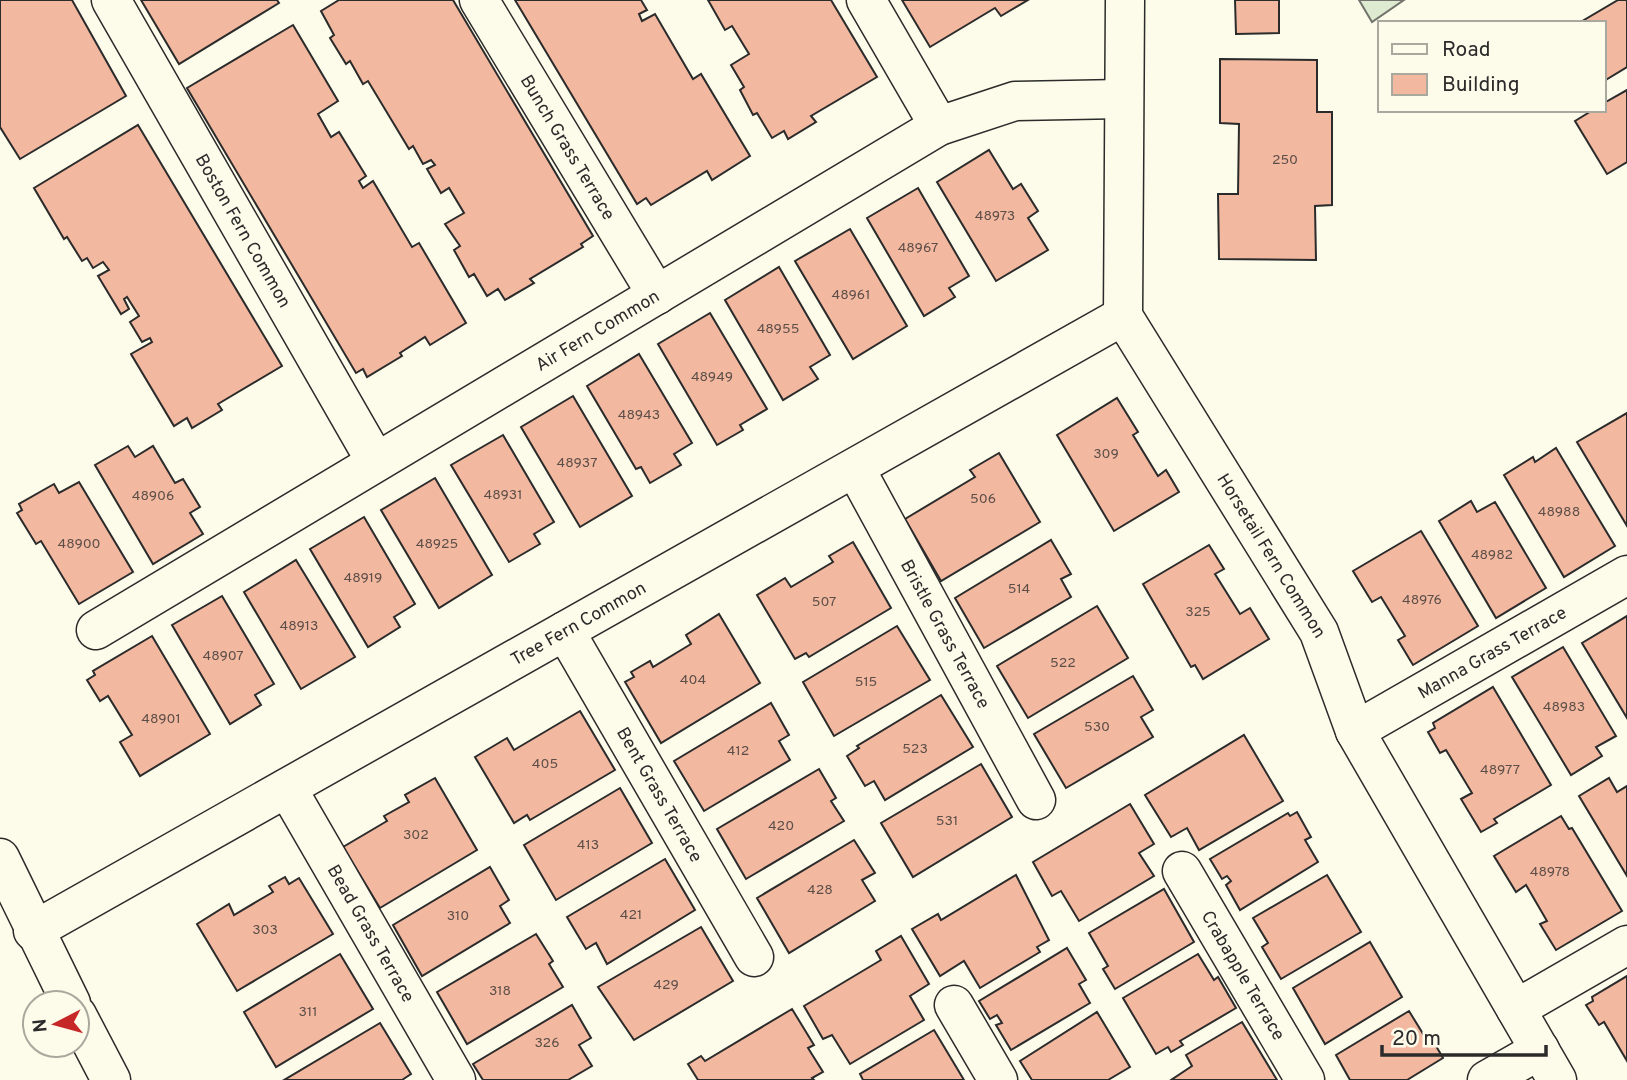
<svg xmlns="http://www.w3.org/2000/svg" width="1627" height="1080" font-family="Overpass,sans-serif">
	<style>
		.green { fill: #deebd1; stroke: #74746e; stroke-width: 2 }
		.building { fill: #f2b8a0; stroke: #2b2b2b; stroke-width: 2 }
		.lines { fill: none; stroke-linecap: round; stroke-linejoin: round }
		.minor-casing { stroke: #2b2b2b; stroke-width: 41 }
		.minor { stroke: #fdfbea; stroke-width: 38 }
		.labels { text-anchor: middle; stroke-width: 5; stroke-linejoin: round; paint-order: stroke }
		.number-label { font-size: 14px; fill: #5d4e48 }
		.street-label { font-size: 18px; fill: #2b2b2b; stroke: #fdfbea }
	</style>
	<rect width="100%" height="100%" fill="#fdfbea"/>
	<!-- green -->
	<path class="green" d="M 1359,0 L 1404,0 L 1372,22 Z"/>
	<!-- building -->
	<g class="building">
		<path d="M 0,0 L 72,0 L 126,96 L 20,159 L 0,127 Z"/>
		<path d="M 141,0 L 277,0 L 279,3 L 179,64 Z"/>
		<path d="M 339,0 L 453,0 L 593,236 L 581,244 L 583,247 L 530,279 L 534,283 L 505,300 L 498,289 L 487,296 L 474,274 L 469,277 L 454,250 L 460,246 L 445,224 L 464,213 L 449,188 L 441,193 L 427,169 L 435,165 L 431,160 L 423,164 L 413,146 L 409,149 L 368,81 L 363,84 L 350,61 L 346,64 L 330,38 L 334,35 L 321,11 Z"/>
		<path d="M 515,0 L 641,0 L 647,10 L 639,14 L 642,21 L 655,14 L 693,79 L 701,74 L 750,156 L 712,180 L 707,171 L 651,205 L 646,198 L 637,204 Z"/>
		<path d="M 708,0 L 831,0 L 877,77 L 811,116 L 816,122 L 788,139 L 784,131 L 772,138 L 757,113 L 753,115 L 740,90 L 744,87 L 731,65 L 749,54 L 732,26 L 725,30 Z"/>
		<path d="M 902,0 L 1028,0 L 1001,16 L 995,8 L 930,47 Z"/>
		<path d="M 1235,0 L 1279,0 L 1279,33 L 1236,34 Z"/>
		<path d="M 1618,0 L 1627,0 L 1627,67 L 1604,81 L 1604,23 L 1579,23 Z"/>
		<path d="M 293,25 L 338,101 L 318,114 L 331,137 L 339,132 L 366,176 L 359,181 L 363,188 L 373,181 L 412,247 L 419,243 L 466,323 L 430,345 L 425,337 L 400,353 L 402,356 L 367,377 L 363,369 L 356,373 L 187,88 Z"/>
		<path d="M 1220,59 L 1317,60 L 1317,112 L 1332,112 L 1332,205 L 1315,206 L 1316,260 L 1219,259 L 1218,194 L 1238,194 L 1239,124 L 1220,123 Z"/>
		<path d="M 1627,90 L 1627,162 L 1607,174 L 1575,121 L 1593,110 L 1604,110 L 1604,103 Z"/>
		<path d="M 138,125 L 282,366 L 218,404 L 222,410 L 192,428 L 187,418 L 174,426 L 131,354 L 152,342 L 150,338 L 142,342 L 130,322 L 139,316 L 127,297 L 124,299 L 129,309 L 121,314 L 98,276 L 109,270 L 103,262 L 93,268 L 87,258 L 82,261 L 67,237 L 64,239 L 34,188 Z"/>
		<path d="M 989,150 L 1013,189 L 1021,184 L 1038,211 L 1028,218 L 1048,250 L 996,281 L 937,182 Z"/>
		<path d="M 918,188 L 969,276 L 949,288 L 955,297 L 924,316 L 867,218 Z"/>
		<path d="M 850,229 L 907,326 L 853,359 L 795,261 Z"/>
		<path d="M 779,267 L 830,355 L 810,367 L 818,379 L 783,400 L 725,300 Z"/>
		<path d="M 710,313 L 767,409 L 740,425 L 743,430 L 717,445 L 658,344 Z"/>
		<path d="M 639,354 L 692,443 L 674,454 L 681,465 L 650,483 L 641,467 L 636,469 L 587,386 Z"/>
		<path d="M 573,396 L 632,496 L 580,527 L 521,427 Z"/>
		<path d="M 1117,398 L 1138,432 L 1133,435 L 1158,476 L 1166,470 L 1179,492 L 1114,531 L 1057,435 Z"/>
		<path d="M 1627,413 L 1627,526 L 1577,442 Z"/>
		<path d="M 503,435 L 554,522 L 534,534 L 540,544 L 509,562 L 451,465 Z"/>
		<path d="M 128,446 L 135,457 L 153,446 L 175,483 L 183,479 L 200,507 L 190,513 L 203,534 L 153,564 L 95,465 Z"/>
		<path d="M 1556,448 L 1615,546 L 1564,577 L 1504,475 L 1533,457 L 1535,462 Z"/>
		<path d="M 999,453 L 1040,522 L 941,581 L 905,519 L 975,477 L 970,470 Z"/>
		<path d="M 435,478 L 492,575 L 439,608 L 381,510 Z"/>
		<path d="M 79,482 L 133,572 L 79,604 L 41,541 L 36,544 L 17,513 L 22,510 L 19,504 L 54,484 L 59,493 Z"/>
		<path d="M 1471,501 L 1477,512 L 1495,502 L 1546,588 L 1496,618 L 1439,521 Z"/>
		<path d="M 364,517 L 415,604 L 394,617 L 400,627 L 368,647 L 310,549 Z"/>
		<path d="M 1421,531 L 1478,626 L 1413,665 L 1398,640 L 1405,636 L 1381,597 L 1372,602 L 1353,571 Z"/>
		<path d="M 1051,540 L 1071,574 L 1061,579 L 1071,597 L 984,648 L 955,598 Z"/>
		<path d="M 853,542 L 891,608 L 809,657 L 806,653 L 795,659 L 757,595 L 785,578 L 791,587 L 833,562 L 829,556 Z"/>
		<path d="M 1209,545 L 1224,569 L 1215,574 L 1240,614 L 1250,608 L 1269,639 L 1203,679 L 1195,665 L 1191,667 L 1143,584 Z"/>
		<path d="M 296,560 L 355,657 L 301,689 L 244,592 Z"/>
		<path d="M 222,596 L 274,684 L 255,695 L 261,705 L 230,724 L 172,625 Z"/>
		<path d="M 1097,606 L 1128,658 L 1028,718 L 997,666 Z"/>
		<path d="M 719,614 L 760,683 L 661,743 L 625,682 L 634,677 L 631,672 L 650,661 L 653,667 L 691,644 L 686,635 Z"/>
		<path d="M 1627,616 L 1627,718 L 1582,643 Z"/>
		<path d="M 897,626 L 930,680 L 834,736 L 803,682 Z"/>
		<path d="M 152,636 L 210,734 L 140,776 L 120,742 L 132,735 L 108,696 L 100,701 L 87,680 L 95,675 L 93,671 Z"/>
		<path d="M 1563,647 L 1616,736 L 1596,747 L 1602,756 L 1571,775 L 1512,677 Z"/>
		<path d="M 1133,676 L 1153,710 L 1141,717 L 1153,737 L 1066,788 L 1034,734 Z"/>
		<path d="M 1493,687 L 1551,785 L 1494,819 L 1497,823 L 1481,832 L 1461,799 L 1472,793 L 1446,750 L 1440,753 L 1428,732 L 1435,728 L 1433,723 Z"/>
		<path d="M 941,695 L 973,747 L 885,800 L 874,781 L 865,786 L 847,756 L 859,748 L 857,746 Z"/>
		<path d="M 771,703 L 789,735 L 779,741 L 790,760 L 704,811 L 674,761 Z"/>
		<path d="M 580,711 L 615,770 L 530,820 L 527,815 L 514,823 L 475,757 L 507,738 L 514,750 Z"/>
		<path d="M 1244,735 L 1283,801 L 1199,850 L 1187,828 L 1171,837 L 1145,795 Z"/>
		<path d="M 981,764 L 1012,817 L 913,877 L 881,823 Z"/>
		<path d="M 819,769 L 836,798 L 831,801 L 844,821 L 746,879 L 717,829 Z"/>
		<path d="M 435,778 L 477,850 L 380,908 L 343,847 L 387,821 L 384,816 L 409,802 L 405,795 Z"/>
		<path d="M 1609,778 L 1617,792 L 1627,786 L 1627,876 L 1579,796 Z"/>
		<path d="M 620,788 L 652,843 L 556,900 L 524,845 Z"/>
		<path d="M 1130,804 L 1154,844 L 1139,853 L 1154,876 L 1079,921 L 1061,891 L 1052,896 L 1033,862 Z"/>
		<path d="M 1297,812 L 1311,837 L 1305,840 L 1318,862 L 1240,910 L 1226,885 L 1231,881 L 1227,876 L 1222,879 L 1210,859 L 1288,813 L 1290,816 Z"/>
		<path d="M 1561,816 L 1569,829 L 1572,828 L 1622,911 L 1556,950 L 1540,924 L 1547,921 L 1526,885 L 1516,892 L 1494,856 Z"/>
		<path d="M 854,840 L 875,873 L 862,880 L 875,901 L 789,953 L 757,898 Z"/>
		<path d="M 665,859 L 695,910 L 607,964 L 596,943 L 586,949 L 567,917 Z"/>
		<path d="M 490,867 L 509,900 L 500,906 L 510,923 L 422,976 L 393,925 Z"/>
		<path d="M 1016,875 L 1049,940 L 1037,947 L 1040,952 L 980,988 L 964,961 L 940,976 L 912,929 L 938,914 L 941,920 Z"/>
		<path d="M 1327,875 L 1361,932 L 1281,979 L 1262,947 L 1268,943 L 1253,918 Z"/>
		<path d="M 285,877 L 289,884 L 299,878 L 333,934 L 237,991 L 197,924 L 229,904 L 234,915 L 273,892 L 269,886 Z"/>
		<path d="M 1164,889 L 1194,942 L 1115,989 L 1103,969 L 1108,966 L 1089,933 Z"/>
		<path d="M 701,927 L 733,981 L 634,1040 L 598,987 Z"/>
		<path d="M 536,934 L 553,961 L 549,964 L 563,987 L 467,1044 L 437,992 Z"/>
		<path d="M 901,936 L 929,984 L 910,996 L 924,1020 L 850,1064 L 832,1035 L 823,1039 L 804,1006 L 881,960 L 876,951 Z"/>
		<path d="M 1370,942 L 1402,997 L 1325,1044 L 1293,988 Z"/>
		<path d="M 1067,948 L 1086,980 L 1079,984 L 1090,1003 L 1011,1050 L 996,1025 L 1002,1023 L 997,1015 L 990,1019 L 979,1001 Z"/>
		<path d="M 340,954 L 373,1009 L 276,1067 L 244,1012 Z"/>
		<path d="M 1198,954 L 1214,980 L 1218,977 L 1236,1008 L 1180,1041 L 1183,1045 L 1171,1052 L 1168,1047 L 1156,1054 L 1123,998 Z"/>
		<path d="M 1627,976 L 1627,1061 L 1604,1022 L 1599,1025 L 1586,1005 L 1593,1001 L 1592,997 Z"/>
		<path d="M 572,1005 L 591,1038 L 579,1045 L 592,1066 L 568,1080 L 483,1080 L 473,1064 Z"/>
		<path d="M 792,1009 L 814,1045 L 808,1048 L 823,1072 L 812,1078 L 814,1080 L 698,1080 L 688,1064 L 701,1056 L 705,1061 Z"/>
		<path d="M 1409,1011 L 1425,1037 L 1429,1034 L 1443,1058 L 1407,1080 L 1350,1080 L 1336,1055 Z"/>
		<path d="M 1097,1012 L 1130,1067 L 1108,1080 L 1032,1080 L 1020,1061 Z"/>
		<path d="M 1242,1022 L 1277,1080 L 1171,1080 L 1192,1066 L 1186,1055 Z"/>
		<path d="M 380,1023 L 411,1074 L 402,1080 L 284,1080 Z"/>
		<path d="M 934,1030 L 964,1080 L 863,1080 L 860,1074 Z"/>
	</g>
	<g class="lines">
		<defs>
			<g id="minor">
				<path id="s1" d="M 111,0 L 376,462"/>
				<path id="s2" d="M 479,0 L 657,295"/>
				<path d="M 866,0 L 939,126"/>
				<path id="s3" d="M 1125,0 L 1123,316 L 1319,632 L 1355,731 L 1557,1080"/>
				<path id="s4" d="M 855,468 L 1036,800"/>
				<path id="s5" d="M 96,630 L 939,126 L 1015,101 L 1122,99"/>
				<path id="s6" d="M 565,631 L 754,957"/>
				<path id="s7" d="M 1355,731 L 1627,575"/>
				<path id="s8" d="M 287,788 L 456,1080"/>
				<path d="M 0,858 L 71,1003"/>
				<path id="s9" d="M 1182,871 L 1305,1080"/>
				<path id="s10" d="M 33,931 L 1123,316"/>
				<path d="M 954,1005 L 998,1080"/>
				<path d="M 1516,1009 L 1627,945"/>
				<path d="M 77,1015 L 111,1080"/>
				<path d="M 1487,1080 L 1540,1050"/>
			</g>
		</defs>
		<!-- minor casing -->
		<use href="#minor" class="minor-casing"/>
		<!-- minor -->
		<use href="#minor" class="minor"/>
	</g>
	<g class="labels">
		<!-- number labels -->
		<g class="number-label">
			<text x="1285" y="164">250</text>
			<text x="995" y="220">48973</text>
			<text x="918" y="252">48967</text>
			<text x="851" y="299">48961</text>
			<text x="778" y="333">48955</text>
			<text x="712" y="381">48949</text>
			<text x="639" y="419">48943</text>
			<text x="1106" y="458">309</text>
			<text x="577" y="467">48937</text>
			<text x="503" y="499">48931</text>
			<text x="153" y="500">48906</text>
			<text x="983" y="503">506</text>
			<text x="1559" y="516">48988</text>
			<text x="79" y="548">48900</text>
			<text x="437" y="548">48925</text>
			<text x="1492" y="559">48982</text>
			<text x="363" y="582">48919</text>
			<text x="1019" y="593">514</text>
			<text x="1422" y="604">48976</text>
			<text x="824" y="606">507</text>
			<text x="1198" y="616">325</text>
			<text x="299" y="630">48913</text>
			<text x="223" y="660">48907</text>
			<text x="1063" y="667">522</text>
			<text x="693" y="684">404</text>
			<text x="866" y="686">515</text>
			<text x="1564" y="711">48983</text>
			<text x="161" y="723">48901</text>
			<text x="1097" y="731">530</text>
			<text x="915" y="753">523</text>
			<text x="738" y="755">412</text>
			<text x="545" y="768">405</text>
			<text x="1500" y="774">48977</text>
			<text x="947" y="825">531</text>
			<text x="781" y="830">420</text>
			<text x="416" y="839">302</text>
			<text x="588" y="849">413</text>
			<text x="1550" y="876">48978</text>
			<text x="820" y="894">428</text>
			<text x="631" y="919">421</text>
			<text x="458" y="920">310</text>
			<text x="265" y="934">303</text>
			<text x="666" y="989">429</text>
			<text x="500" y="995">318</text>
			<text x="308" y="1016">311</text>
			<text x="547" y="1047">326</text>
		</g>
		<!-- street labels -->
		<g class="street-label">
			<text dy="6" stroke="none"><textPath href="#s2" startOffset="172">Bunch Grass Terrace</textPath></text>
			<text dy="6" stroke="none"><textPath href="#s1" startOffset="266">Boston Fern Common</textPath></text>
			<text dy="6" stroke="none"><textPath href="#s5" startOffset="584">Air Fern Common</textPath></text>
			<text dy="6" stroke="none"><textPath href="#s3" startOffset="598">Horsetail Fern Common</textPath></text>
			<text dy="6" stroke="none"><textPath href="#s10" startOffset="626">Tree Fern Common</textPath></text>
			<text dy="6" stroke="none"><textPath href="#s4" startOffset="189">Bristle Grass Terrace</textPath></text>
			<text dy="6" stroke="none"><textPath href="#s7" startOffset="158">Manna Grass Terrace</textPath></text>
			<text dy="6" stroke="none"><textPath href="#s6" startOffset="189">Bent Grass Terrace</textPath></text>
			<text dy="6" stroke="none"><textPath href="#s8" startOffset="168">Bead Grass Terrace</textPath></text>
			<text dy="6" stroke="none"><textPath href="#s9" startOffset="121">Crabapple Terrace</textPath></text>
		</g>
	</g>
	<!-- legend -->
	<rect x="1378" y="21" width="228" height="91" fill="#fdfbea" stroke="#a9a89e" stroke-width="2"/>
	<rect x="1392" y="44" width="35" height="10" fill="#fdfbea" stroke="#a9a89e" stroke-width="2"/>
	<text x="1442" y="56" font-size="21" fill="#2b2b2b">Road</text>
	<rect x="1392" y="74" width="35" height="21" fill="#f2b8a0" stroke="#a9a89e" stroke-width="2"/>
	<text x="1442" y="91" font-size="21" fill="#2b2b2b">Building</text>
	<!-- north arrow -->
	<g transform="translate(56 1024) rotate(264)"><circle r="33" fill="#fdfbea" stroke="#a9a89e" stroke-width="2"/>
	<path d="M0-5L12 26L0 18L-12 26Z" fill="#c62828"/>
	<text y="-10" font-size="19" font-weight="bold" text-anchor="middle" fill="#2b2b2b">N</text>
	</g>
	<!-- scale -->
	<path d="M1382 1045v10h164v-10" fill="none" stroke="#2b2b2b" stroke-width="3.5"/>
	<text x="1392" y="1045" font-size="21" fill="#2b2b2b" stroke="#fdfbea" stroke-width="5" paint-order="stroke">20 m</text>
</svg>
